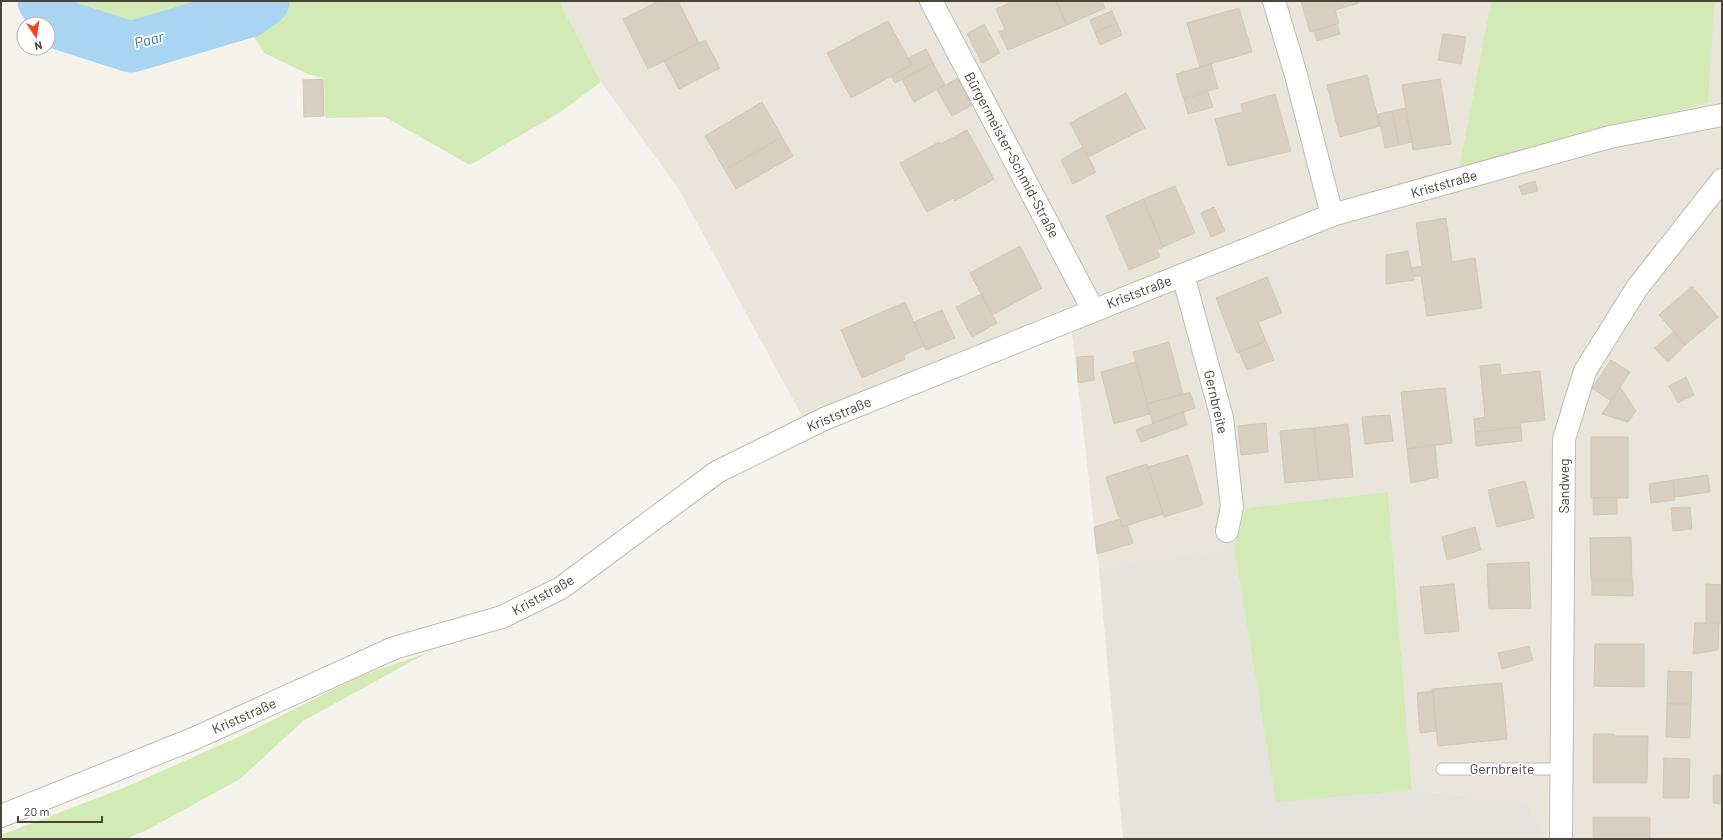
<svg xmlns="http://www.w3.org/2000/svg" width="1723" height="840" font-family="Barlow,sans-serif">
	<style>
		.residential { fill: #eae5da }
		.industrial { fill: #e6e2dd }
		.green { fill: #d2eab5 }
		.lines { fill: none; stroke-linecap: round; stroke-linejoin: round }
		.river { stroke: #a9d4f2; stroke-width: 51 }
		.building { fill: #d8cfc1; stroke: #d3c7b4 }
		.lane-casing { stroke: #c2bbae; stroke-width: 13 }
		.street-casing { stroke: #c2bbae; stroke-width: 24 }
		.lane { stroke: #fff; stroke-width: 11 }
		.street { stroke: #fff; stroke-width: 22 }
		.labels { text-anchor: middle; stroke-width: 3.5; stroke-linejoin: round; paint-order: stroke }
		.street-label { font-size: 14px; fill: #4b4439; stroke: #fff }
		.water-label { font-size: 15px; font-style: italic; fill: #2e7ab2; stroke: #fff }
	</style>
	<rect width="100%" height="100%" fill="#f6f3ec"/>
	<!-- residential -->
	<path class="residential" d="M 561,1 L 1491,1 L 1459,168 L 1708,103 L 1715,1 L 1722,1 L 1722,839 L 1546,839 L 1527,803 L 1412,790 L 1388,492 L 1246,508 L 1234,548 L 1099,568 L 1069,307 L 803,418 L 678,188 L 601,82 L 562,7 Z"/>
	<!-- industrial -->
	<path class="industrial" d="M 1234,548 L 1276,801 L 1412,790 L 1527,803 L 1546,839 L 1123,839 L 1099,568 Z"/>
	<!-- green -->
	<g class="green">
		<path d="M 64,1 L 244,1 L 187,22 L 124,34 L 79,19 Z"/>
		<path d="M 285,1 L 561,1 L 562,7 L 601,82 L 562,111 L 470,165 L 385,117 L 325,118 L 324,78 L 308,74 L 264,53 L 249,29 Z"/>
		<path d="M 1491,1 L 1715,1 L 1708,103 L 1459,168 Z"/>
		<path d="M 1388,492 L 1412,790 L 1276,802 L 1234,548 L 1246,508 Z"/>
		<path d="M 427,653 L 303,721 L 240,779 L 145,831 L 125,839 L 1,839 L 1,835 L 126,787 L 245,734 L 360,676 Z"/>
	</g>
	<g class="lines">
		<!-- river -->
		<path class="river" d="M 43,1 L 62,25 L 131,47 L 249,12 L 264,1"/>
	</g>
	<!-- building -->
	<g class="building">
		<path d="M 659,1 L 678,1 L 699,43 L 648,69 L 623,19 Z"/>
		<path d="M 1009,1 L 1056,1 L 1067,25 L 1008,50 L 999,32 L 1005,29 L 996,9 L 1010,3 Z"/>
		<path d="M 1056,1 L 1102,1 L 1105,8 L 1067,25 Z"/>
		<path d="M 1301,1 L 1358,1 L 1359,3 L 1335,10 L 1339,23 L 1310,32 Z"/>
		<path d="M 1239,8 L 1252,52 L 1200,67 L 1187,23 Z"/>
		<path d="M 1112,11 L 1117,23 L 1095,33 L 1090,20 Z"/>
		<path d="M 888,21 L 912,65 L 851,98 L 827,53 Z"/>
		<path d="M 1117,23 L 1122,35 L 1100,45 L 1095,33 Z"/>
		<path d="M 984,24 L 1000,53 L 982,63 L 967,34 Z"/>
		<path d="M 1337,24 L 1340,34 L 1317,41 L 1314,31 Z"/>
		<path d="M 1443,34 L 1466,37 L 1461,64 L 1438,60 Z"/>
		<path d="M 705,40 L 720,68 L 679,89 L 664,61 Z"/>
		<path d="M 926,49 L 933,63 L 895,83 L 891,76 L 912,65 L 908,58 Z"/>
		<path d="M 933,63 L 945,85 L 914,102 L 902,80 Z"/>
		<path d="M 1211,64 L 1218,88 L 1183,98 L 1176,74 Z"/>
		<path d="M 1367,75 L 1380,126 L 1340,137 L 1327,85 Z"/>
		<path d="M 958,78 L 972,105 L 952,116 L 937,90 Z"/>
		<path d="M 323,79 L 324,116 L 304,117 L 303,80 Z"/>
		<path d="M 1440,79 L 1451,144 L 1413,150 L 1402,85 Z"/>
		<path d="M 1208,92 L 1213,107 L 1188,114 L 1184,99 Z"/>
		<path d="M 1126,93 L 1145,128 L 1088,157 L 1070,123 Z"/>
		<path d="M 1275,94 L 1291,151 L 1228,166 L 1215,119 L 1243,112 L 1241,104 Z"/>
		<path d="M 762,102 L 782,137 L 725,170 L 705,136 Z"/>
		<path d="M 1405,108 L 1412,142 L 1399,145 L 1392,111 Z"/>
		<path d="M 1392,111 L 1399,145 L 1385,148 L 1378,114 Z"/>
		<path d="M 967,130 L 994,179 L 955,201 L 953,198 L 927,212 L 900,163 L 939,142 L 941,144 Z"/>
		<path d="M 782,137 L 793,156 L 736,189 L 725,170 Z"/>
		<path d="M 1083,147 L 1096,172 L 1073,184 L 1061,160 Z"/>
		<path d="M 1535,181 L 1538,191 L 1522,195 L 1519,186 Z"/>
		<path d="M 1175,186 L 1195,233 L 1163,247 L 1143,199 Z"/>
		<path d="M 1143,199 L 1163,247 L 1157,250 L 1160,257 L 1129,270 L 1106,216 Z"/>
		<path d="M 1214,207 L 1225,231 L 1211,237 L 1201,213 Z"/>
		<path d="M 1446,218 L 1452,262 L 1475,258 L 1482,308 L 1427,316 L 1421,276 L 1413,276 L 1412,268 L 1422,266 L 1416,223 Z"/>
		<path d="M 1020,246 L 1042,288 L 992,315 L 970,273 Z"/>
		<path d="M 1408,251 L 1414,280 L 1386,284 L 1386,255 Z"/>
		<path d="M 1267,277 L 1282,313 L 1258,322 L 1266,341 L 1237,353 L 1216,298 Z"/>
		<path d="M 1692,286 L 1718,317 L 1685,345 L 1659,315 Z"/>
		<path d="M 981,294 L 997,323 L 972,337 L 956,307 Z"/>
		<path d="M 905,302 L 924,346 L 904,355 L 905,359 L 862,378 L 841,330 Z"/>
		<path d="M 942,310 L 955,338 L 926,350 L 914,322 Z"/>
		<path d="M 1674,332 L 1685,345 L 1668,362 L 1654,348 Z"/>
		<path d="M 1266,341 L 1274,360 L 1247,370 L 1239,352 Z"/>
		<path d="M 1169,342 L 1183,394 L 1147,404 L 1133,352 Z"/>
		<path d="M 1093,356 L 1094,380 L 1078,383 L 1077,357 Z"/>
		<path d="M 1611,360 L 1630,372 L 1611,401 L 1592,388 Z"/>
		<path d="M 1136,362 L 1150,414 L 1114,424 L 1101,372 Z"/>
		<path d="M 1500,364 L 1501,375 L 1540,371 L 1545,420 L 1520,423 L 1521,427 L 1475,432 L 1474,419 L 1485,417 L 1480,366 Z"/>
		<path d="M 1686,377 L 1694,395 L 1678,403 L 1669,386 Z"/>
		<path d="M 1620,387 L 1636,411 L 1628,422 L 1602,414 Z"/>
		<path d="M 1445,388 L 1452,443 L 1407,449 L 1401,392 Z"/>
		<path d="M 1190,392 L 1195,408 L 1153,424 L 1147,404 Z"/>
		<path d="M 1183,412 L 1187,425 L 1141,442 L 1136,430 Z"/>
		<path d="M 1390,415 L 1393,441 L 1365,444 L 1362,417 Z"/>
		<path d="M 1266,423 L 1268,452 L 1241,455 L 1238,426 Z"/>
		<path d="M 1348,424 L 1353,477 L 1319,480 L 1314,428 Z"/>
		<path d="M 1521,427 L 1522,441 L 1476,446 L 1475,432 Z"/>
		<path d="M 1314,428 L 1319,480 L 1285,483 L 1280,431 Z"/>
		<rect x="1591" y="437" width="37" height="61"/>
		<path d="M 1435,445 L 1438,477 L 1411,483 L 1407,449 Z"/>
		<path d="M 1188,455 L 1203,505 L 1164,517 L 1148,467 Z"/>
		<path d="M 1147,464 L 1163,514 L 1122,527 L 1106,477 Z"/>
		<path d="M 1708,475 L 1710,492 L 1675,497 L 1673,480 Z"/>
		<path d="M 1673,480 L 1675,500 L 1651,503 L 1649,484 Z"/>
		<path d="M 1525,481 L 1534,518 L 1497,527 L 1488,490 Z"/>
		<path d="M 1593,498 L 1617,498 L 1617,514 L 1593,515 Z"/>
		<path d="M 1690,507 L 1692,529 L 1673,531 L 1671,508 Z"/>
		<path d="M 1120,519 L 1122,527 L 1127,525 L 1133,543 L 1097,554 L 1094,527 Z"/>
		<path d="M 1475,527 L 1481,550 L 1447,560 L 1442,537 Z"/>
		<path d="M 1631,537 L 1632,580 L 1591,580 L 1590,538 Z"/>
		<path d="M 1529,562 L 1531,608 L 1489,609 L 1487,564 Z"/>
		<path d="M 1592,580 L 1633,580 L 1633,596 L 1592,595 Z"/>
		<path d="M 1454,584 L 1459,631 L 1425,634 L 1420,587 Z"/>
		<path d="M 1706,584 L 1722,585 L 1722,623 L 1706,623 Z"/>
		<path d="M 1695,623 L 1719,623 L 1718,650 L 1693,654 Z"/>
		<path d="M 1595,644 L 1644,644 L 1644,687 L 1594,686 Z"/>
		<path d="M 1529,646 L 1533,660 L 1502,669 L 1498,653 Z"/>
		<path d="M 1668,671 L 1692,672 L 1691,704 L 1667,704 Z"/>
		<path d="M 1502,683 L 1507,739 L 1438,746 L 1432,689 Z"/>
		<path d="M 1433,691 L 1436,731 L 1420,733 L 1417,693 Z"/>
		<path d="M 1667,704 L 1691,704 L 1690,738 L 1666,737 Z"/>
		<path d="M 1593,734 L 1614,734 L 1614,736 L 1648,736 L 1647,783 L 1593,783 Z"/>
		<path d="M 1664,758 L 1690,759 L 1689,798 L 1663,798 Z"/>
		<path d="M 1713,775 L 1722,775 L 1722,804 L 1713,803 Z"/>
		<rect x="1593" y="817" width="57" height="22"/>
	</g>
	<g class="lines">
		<defs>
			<path id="lane" d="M 1442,769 L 1562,769"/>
			<g id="street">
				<path d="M 931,1 L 1093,310"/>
				<path d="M 1274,1 L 1296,75 L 1332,215"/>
				<path d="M 1183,275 L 1222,418 L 1232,507 L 1227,531"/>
				<path d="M 1,816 L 193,739 L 394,648 L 502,617 L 561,588 L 717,472 L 824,419 L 1332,215 L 1610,137 L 1722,115"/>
				<path d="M 1561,839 L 1564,439 L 1585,371 L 1637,288 L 1722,180"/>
			</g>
		</defs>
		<!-- lane casing -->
		<use href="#lane" class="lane-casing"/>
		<!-- street casing -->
		<use href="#street" class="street-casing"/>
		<!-- lane -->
		<use href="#lane" class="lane"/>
		<!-- street -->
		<use href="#street" class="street"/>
	</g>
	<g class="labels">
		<!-- street labels -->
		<g class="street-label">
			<text transform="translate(1012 155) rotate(62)" y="5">Bürgermeister-Schmid-Straße</text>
			<text transform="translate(1444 184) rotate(-16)" y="5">Kriststraße</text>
			<text transform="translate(1139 292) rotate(-21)" y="5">Kriststraße</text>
			<text transform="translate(1216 402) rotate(77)" y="5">Gernbreite</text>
			<text transform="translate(839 414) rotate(-23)" y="5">Kriststraße</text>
			<text transform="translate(1564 486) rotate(-90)" y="5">Sandweg</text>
			<text transform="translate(543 595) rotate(-29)" y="5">Kriststraße</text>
			<text transform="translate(244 716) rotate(-24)" y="5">Kriststraße</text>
			<text x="1502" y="774">Gernbreite</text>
		</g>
		<!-- water labels -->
		<g class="water-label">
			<text transform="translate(149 40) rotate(-14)" y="5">Paar</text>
		</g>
	</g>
	<!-- border -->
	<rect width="1723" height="840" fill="none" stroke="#4b4439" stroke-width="4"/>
	<!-- north arrow -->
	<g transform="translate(36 36) rotate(167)"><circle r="19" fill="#ffffff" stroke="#b7b4b0"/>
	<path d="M0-3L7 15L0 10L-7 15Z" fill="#fc3f1d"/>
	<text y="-6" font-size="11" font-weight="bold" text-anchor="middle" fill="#4b4439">N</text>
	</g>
	<!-- scale -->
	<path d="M18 816v6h84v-6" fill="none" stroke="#4b4439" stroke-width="2"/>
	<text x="24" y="816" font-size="12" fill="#4b4439" stroke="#ffffff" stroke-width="3" paint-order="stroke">20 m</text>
</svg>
